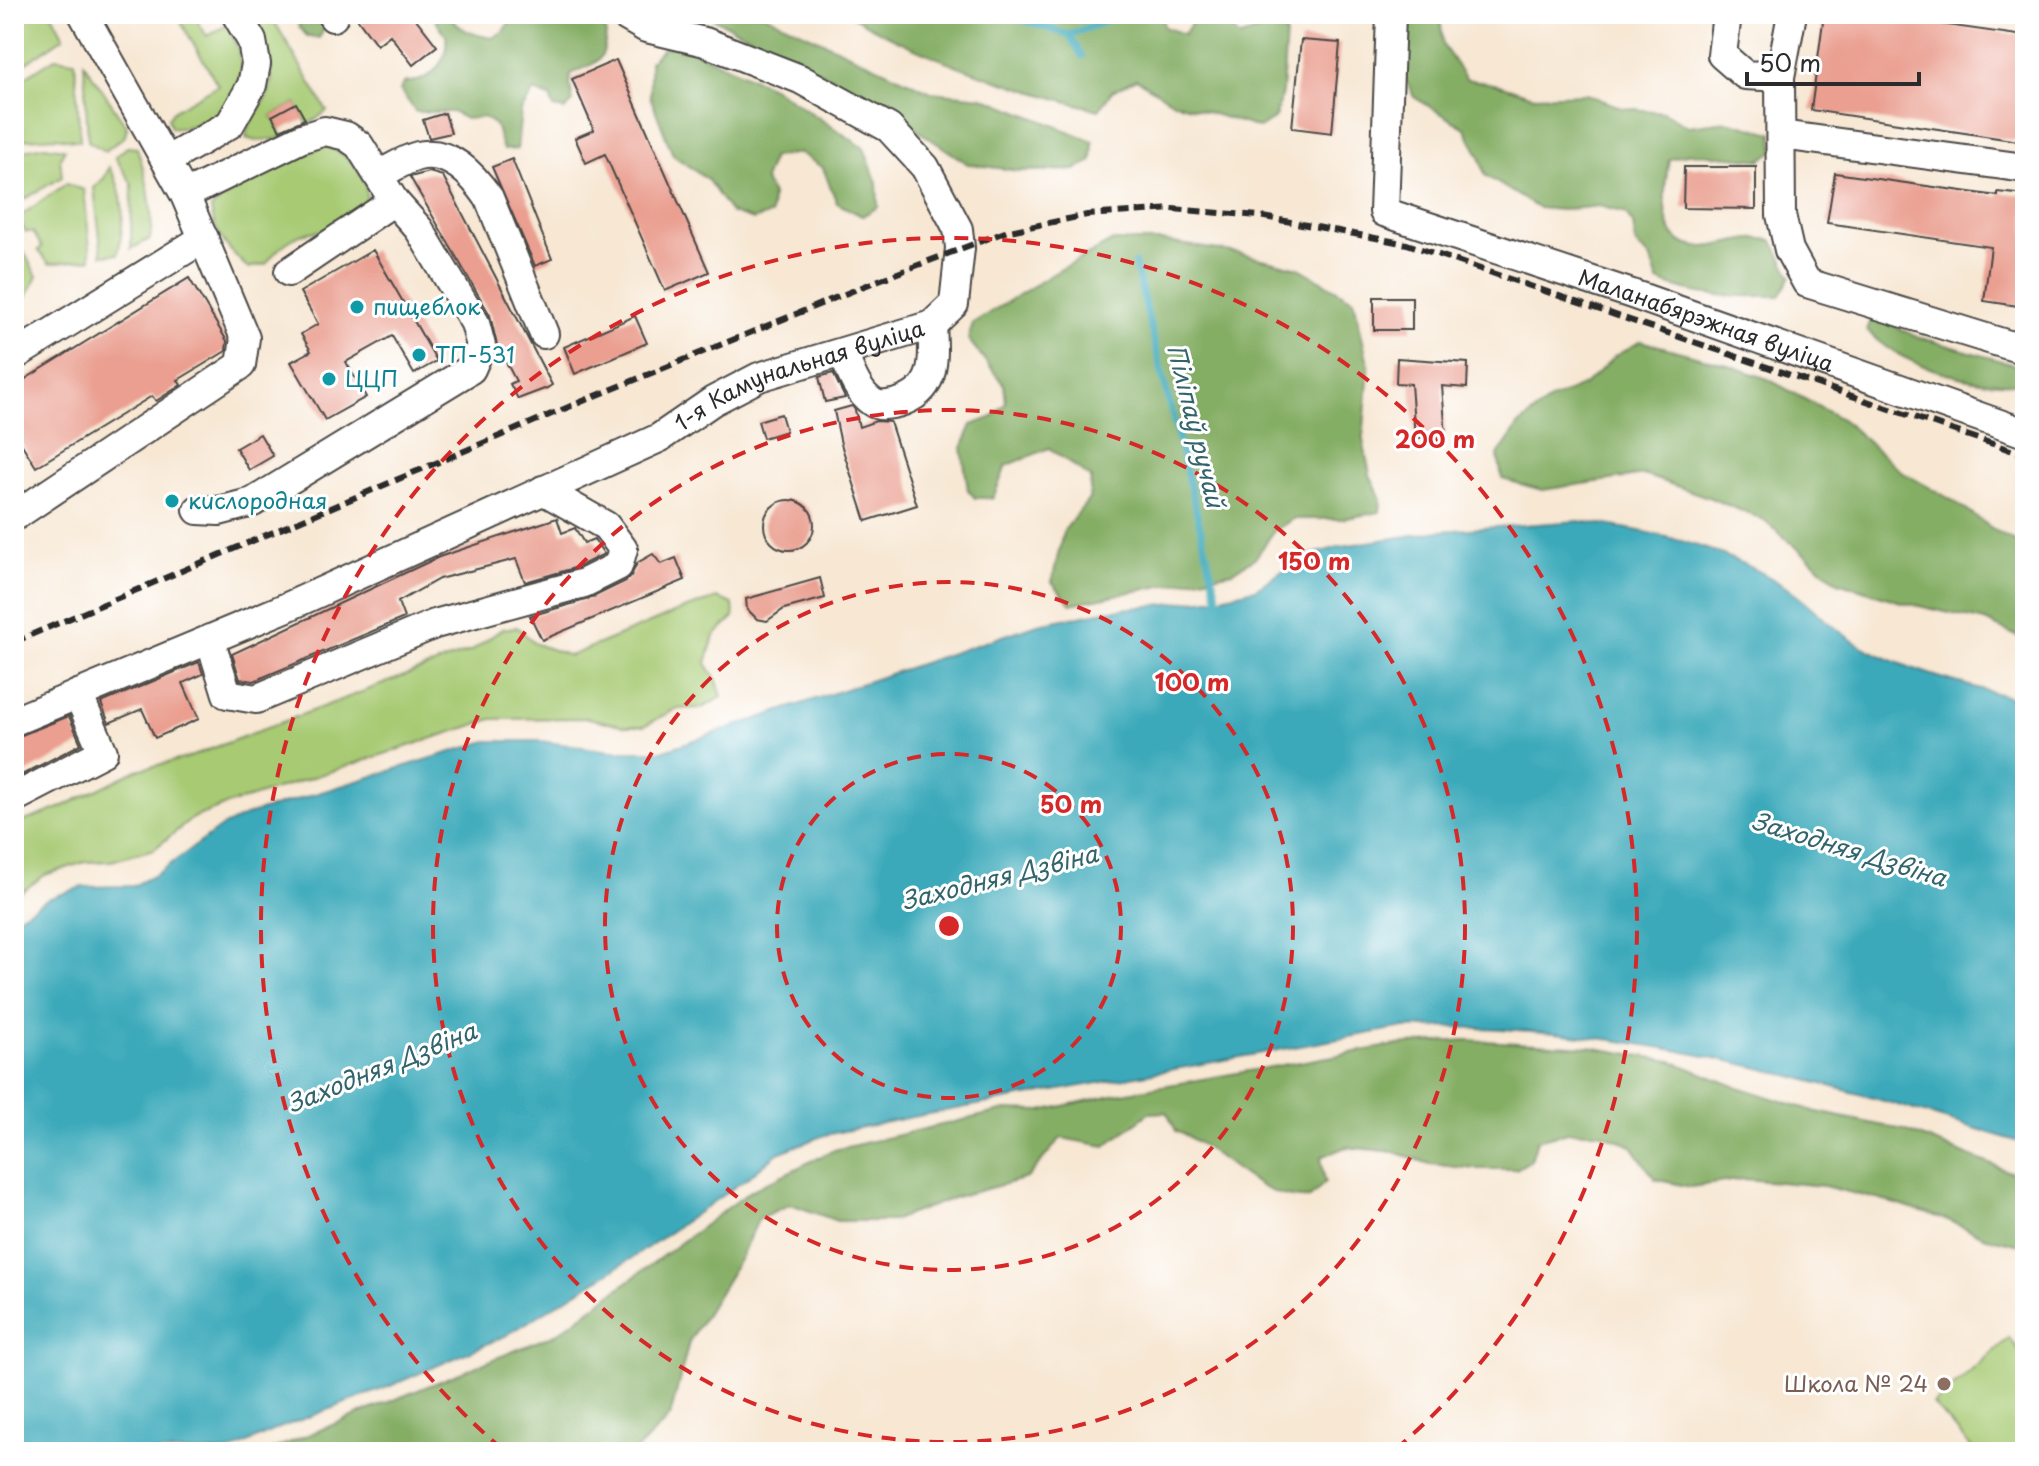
<svg xmlns="http://www.w3.org/2000/svg" width="2039" height="1466" font-family="'Playpen Sans',sans-serif">
	<style>
		.green { fill: #a7ca73; stroke: #697a4f; stroke-width: 2 }
		.forest { fill: #85ae65; stroke: #586c48; stroke-width: 2 }
		.water { fill: #3ba9ba; stroke: #336a72; stroke-width: 2 }
		.lines { fill: none; stroke-linecap: round; stroke-linejoin: round }
		.stream { stroke: #3ba9ba; stroke-width: 7 }
		.building { fill: #ea9f90 }
		.minor-casing { stroke: #4a4744; stroke-width: 32 }
		.minor { stroke: #fff; stroke-width: 28 }
		.rail { stroke: #2b2b2b; stroke-width: 6; stroke-dasharray: 12 6; stroke-linecap: butt }
		.ring { fill: none; stroke: #d62828; stroke-width: 4; stroke-dasharray: 14 10 }
		.culture-dot { fill: #0f9aa8; stroke: #fff; stroke-width: 3 }
		.education-dot { fill: #8d6e63; stroke: #fff; stroke-width: 3 }
		.labels { text-anchor: middle; stroke-width: 6; stroke-linejoin: round; paint-order: stroke }
		.culture-label { font-size: 22px; fill: #0d838f; stroke: #fff; text-anchor: start }
		.street-label { font-size: 22px; fill: #2b2b2b; stroke: #fff }
		.education-label { font-size: 22px; fill: #785e54; stroke: #fff; text-anchor: end }
		.water-label { font-size: 24px; font-style: italic; fill: #32646b; stroke: #fff }
		.centre { fill: #d62828; stroke: #fff; stroke-width: 4 }
		.ring-label { font-size: 24px; text-anchor: middle; font-weight: bold; fill: #d62828; stroke: #fff; stroke-width: 6; stroke-linejoin: round; paint-order: stroke }
	</style>
	<rect width="100%" height="100%" fill="#fff"/>
	<filter id="ink" filterUnits="userSpaceOnUse"><feTurbulence type="fractalNoise" baseFrequency=".0125" numOctaves="2"/><feDisplacementMap in="SourceGraphic" scale="16" xChannelSelector="R" yChannelSelector="G"/><feConvolveMatrix kernelMatrix="1 2 1 2 8 2 1 2 1" color-interpolation-filters="sRGB"/></filter>
	<filter id="wash" filterUnits="userSpaceOnUse"><feTurbulence type="fractalNoise" baseFrequency=".006" numOctaves="4" result="noise"/><feDisplacementMap in="SourceGraphic" scale="32" xChannelSelector="R" yChannelSelector="G"/><feGaussianBlur stdDeviation="1.8" result="paint"/><feColorMatrix in="noise" values="0 0 0 0 0 0 0 0 0 0 0 0 0 0 0 0 0 1.4 0 .05"/><feComposite in="paint" operator="in"/></filter>
	<g filter="url(#wash)">
		<rect width="100%" height="100%" fill="#f7e7d3"/>
		<!-- green -->
		<g class="green">
			<path d="M 14,14 L 52,14 L 64,37 L 14,71 Z"/>
			<path d="M 176,14 L 193,14 L 207,36 L 227,25 C 234,38 241,53 241,68 C 239,104 206,129 171,128 L 168,118 L 174,110 L 218,85 Z"/>
			<path d="M 249,14 L 270,14 L 327,111 L 308,125 L 296,103 L 272,116 L 284,138 L 256,141 L 246,138 C 247,120 259,113 266,98 C 281,67 264,40 249,14 Z"/>
			<path d="M 55,58 L 75,61 L 80,141 L 56,137 L 14,140 L 14,84 Z"/>
			<path d="M 84,63 L 127,127 L 125,136 L 105,151 L 88,141 Z"/>
			<path d="M 44,146 L 65,149 L 60,158 L 62,177 L 14,205 L 14,152 Z"/>
			<path d="M 326,146 C 347,153 370,177 366,201 L 329,231 C 301,229 282,242 266,264 L 248,268 C 230,251 214,235 211,209 C 234,186 294,157 326,146 Z"/>
			<path d="M 127,147 L 137,148 C 146,176 155,209 150,239 L 131,249 L 132,184 L 115,157 Z"/>
			<path d="M 109,167 C 127,194 124,223 118,254 L 102,255 L 94,188 L 105,177 Z"/>
			<path d="M 66,184 L 84,190 L 91,259 L 49,264 L 38,250 L 42,247 L 33,232 L 26,232 L 17,218 Z"/>
			<path d="M 14,234 L 37,276 L 26,299 L 14,298 Z"/>
			<path d="M 717,598 L 733,604 L 734,617 L 714,636 L 706,663 L 717,681 L 722,697 L 702,708 L 676,709 L 644,726 L 625,726 L 588,718 L 492,719 L 221,807 L 193,818 L 154,849 L 111,861 L 85,862 L 45,875 L 14,897 L 14,825 L 60,808 L 137,770 L 187,758 L 473,650 L 502,629 L 517,627 L 536,644 L 570,656 L 681,610 Z"/>
			<path d="M 2009,1338 L 2025,1357 L 2025,1452 L 1975,1452 L 1933,1404 Z"/>
		</g>
		<!-- forest -->
		<g class="forest">
			<path d="M 295,14 L 320,14 C 326,24 325,29 319,38 L 308,37 L 299,27 Z"/>
			<path d="M 431,14 L 449,14 C 457,30 475,35 492,38 L 504,31 L 514,14 L 591,14 L 606,30 C 605,63 599,61 571,74 L 570,85 L 573,102 L 565,110 L 554,108 L 550,97 L 534,91 L 521,111 L 517,149 L 503,150 L 495,125 L 483,117 L 466,119 L 452,112 L 416,112 L 400,90 L 405,82 C 431,83 449,61 446,35 Z"/>
			<path d="M 704,14 L 763,14 L 931,92 L 983,97 L 1093,141 L 1092,161 L 1075,170 L 1020,171 L 968,164 L 859,91 Z"/>
			<path d="M 848,14 L 1162,14 L 1164,27 L 1184,34 L 1198,14 L 1217,14 L 1240,37 L 1275,26 L 1286,33 L 1282,92 L 1275,118 L 1259,128 L 1174,102 L 1136,79 L 1112,91 L 1099,110 C 1016,89 922,58 848,14 Z"/>
			<path d="M 1406,14 L 1440,14 L 1443,45 L 1466,79 L 1499,85 L 1533,96 L 1586,94 L 1623,108 L 1663,112 L 1688,126 L 1727,121 L 1773,133 L 1774,151 L 1760,160 L 1690,153 L 1669,159 C 1664,187 1655,245 1699,247 C 1725,248 1748,233 1773,241 L 1791,276 L 1780,296 C 1733,296 1702,299 1658,281 L 1650,257 L 1636,245 L 1633,224 L 1625,213 L 1599,206 L 1563,210 L 1538,208 L 1485,175 L 1480,157 L 1465,128 L 1414,97 L 1404,76 Z"/>
			<path d="M 680,45 L 772,87 L 864,148 L 877,183 L 878,207 L 862,216 L 837,203 L 823,168 L 800,153 L 773,157 L 764,180 L 772,195 L 771,214 L 753,220 L 731,213 L 707,179 L 673,155 L 650,96 L 650,62 L 664,47 Z"/>
			<path d="M 1113,241 L 1161,241 L 1238,253 L 1299,268 L 1354,300 L 1369,368 L 1363,440 L 1370,475 L 1381,499 L 1380,512 L 1341,519 L 1293,519 L 1274,531 L 1256,557 L 1232,572 L 1071,604 L 1052,582 L 1063,532 L 1089,499 L 1091,478 L 1049,448 L 1006,466 L 993,498 L 975,498 L 968,490 L 962,448 L 972,425 L 993,417 L 1006,403 L 1004,385 L 968,339 L 973,323 L 1056,272 Z"/>
			<path d="M 1871,320 L 1891,324 L 1915,336 L 2016,365 L 2021,375 L 2015,383 C 1971,385 1896,364 1867,330 Z"/>
			<path d="M 1641,341 L 1725,364 L 1768,379 L 1843,420 L 1902,472 L 1952,500 L 1996,531 L 2025,546 L 2025,640 L 1985,621 L 1901,602 L 1838,582 L 1764,520 L 1708,497 L 1644,475 L 1542,490 L 1502,479 L 1498,455 L 1519,425 L 1551,399 L 1585,385 L 1615,356 Z"/>
			<path d="M 1466,1040 L 1589,1047 L 1672,1061 L 1729,1084 L 1817,1112 L 1904,1130 L 2025,1178 L 2025,1246 L 1986,1237 L 1948,1220 L 1889,1202 L 1824,1186 L 1744,1179 L 1691,1187 L 1655,1179 L 1632,1146 L 1599,1132 L 1568,1132 L 1537,1140 L 1531,1160 L 1516,1169 L 1475,1169 L 1430,1164 L 1395,1152 L 1346,1147 L 1321,1157 L 1325,1182 L 1310,1198 C 1257,1202 1223,1150 1176,1131 L 1167,1112 L 1149,1113 L 1105,1146 L 1061,1138 L 1027,1178 L 956,1197 L 892,1221 L 837,1221 L 791,1204 L 759,1218 L 740,1258 L 689,1342 L 670,1417 L 635,1452 L 266,1452 L 558,1333 L 752,1190 L 834,1150 L 1006,1110 L 1041,1111 L 1117,1094 L 1396,1045 Z"/>
		</g>
		<!-- water -->
		<path class="water" d="M 1579,521 C 1651,531 1719,545 1781,584 C 1812,604 1836,634 1869,650 C 1920,675 1971,686 2025,701 L 2025,1144 C 1818,1079 1619,1020 1399,1028 L 912,1117 L 825,1135 L 778,1153 L 746,1179 L 634,1257 L 505,1336 L 388,1387 L 274,1430 L 229,1452 L 14,1452 L 14,919 L 47,899 L 82,887 L 133,886 L 157,874 L 221,827 L 250,814 L 487,741 L 541,741 L 610,751 L 662,751 L 1038,624 L 1105,611 L 1217,598 L 1255,589 L 1304,557 L 1342,546 L 1440,531 Z"/>
		<g class="lines">
			<!-- stream -->
			<g class="stream">
				<path d="M 1004,14 L 1069,35 L 1082,56"/>
				<path d="M 1069,35 L 1124,14"/>
				<path d="M 1135,264 L 1219,603"/>
			</g>
		</g>
		<g id="blocks">
			<!-- building -->
			<g class="building">
				<path d="M 354,14 L 412,14 L 437,46 L 413,65 L 390,35 L 377,45 Z"/>
				<path d="M 1824,14 L 1890,14 L 1890,17 L 2025,36 L 2025,142 L 1811,110 Z"/>
				<path d="M 1301,40 L 1340,43 L 1332,133 L 1292,128 Z"/>
				<path d="M 616,60 L 709,272 L 665,291 L 605,154 L 586,163 L 575,138 L 594,130 L 572,79 Z"/>
				<path d="M 296,103 L 305,119 L 280,130 L 272,116 Z"/>
				<path d="M 445,113 L 451,133 L 429,138 L 423,120 Z"/>
				<path d="M 512,159 L 552,259 L 535,266 L 492,167 Z"/>
				<path d="M 1684,167 L 1756,167 L 1756,209 L 1683,208 Z"/>
				<path d="M 429,172 L 443,176 L 552,385 L 547,388 L 518,399 L 510,384 L 516,381 L 497,345 L 490,315 L 410,177 Z"/>
				<path d="M 1835,173 L 1998,196 L 1998,192 L 2025,195 L 2025,307 L 1984,301 L 1991,247 L 1827,223 Z"/>
				<path d="M 373,250 L 437,361 L 414,374 L 392,336 L 346,362 L 366,397 L 325,420 L 291,362 L 311,351 L 301,334 L 318,324 L 300,292 Z"/>
				<path d="M 189,278 L 227,341 L 226,351 L 178,380 L 181,385 L 156,401 L 152,396 L 36,467 L 14,432 L 14,386 Z"/>
				<rect x="1374" y="297" width="38" height="33"/>
				<path d="M 635,316 L 647,343 L 575,374 L 564,347 Z"/>
				<path d="M 1397,358 L 1468,363 L 1467,388 L 1442,386 L 1446,436 L 1415,438 L 1411,384 L 1396,383 Z"/>
				<path d="M 833,373 L 845,398 L 825,402 L 819,377 Z"/>
				<path d="M 852,406 L 855,410 L 859,427 L 876,421 L 890,422 L 917,505 L 866,521 L 841,444 L 834,411 Z"/>
				<path d="M 781,414 L 786,431 L 763,438 L 758,421 Z"/>
				<path d="M 260,434 L 273,456 L 249,470 L 236,448 Z"/>
				<circle cx="789" cy="525" r="25"/>
				<path d="M 557,518 L 562,533 L 575,528 L 584,543 L 594,539 L 604,554 L 578,567 L 525,582 L 516,559 L 439,579 L 398,602 L 404,618 L 254,681 L 240,679 L 232,654 L 439,557 Z"/>
				<path d="M 653,554 L 661,564 L 676,558 L 685,580 L 542,640 L 530,616 L 589,599 L 626,581 L 631,576 L 637,563 Z"/>
				<path d="M 820,578 L 825,598 L 784,609 L 767,621 L 757,619 L 747,609 L 746,599 Z"/>
				<path d="M 199,662 L 203,674 L 183,683 L 199,719 L 155,738 L 142,709 L 109,723 L 101,703 Z"/>
				<path d="M 69,716 L 81,744 L 14,779 L 14,738 Z"/>
			</g>
		</g>
	</g>
	<g filter="url(#ink)">
		<use href="#blocks" fill-opacity="0" stroke="#4a4744" stroke-width="2"/>
		<g class="lines">
			<defs>
				<g id="minor">
					<path d="M 331,14 L 333,17"/>
					<path id="s1" d="M 1391,14 L 1384,212 L 1632,294 L 2025,433"/>
					<path d="M 1727,14 L 1722,55 L 1745,75 L 1780,77"/>
					<path d="M 1792,14 L 1780,77 L 1781,215 L 1789,250 L 1807,283 L 2015,347 L 2025,340"/>
					<path d="M 1781,135 L 2025,168"/>
					<path d="M 166,161 L 230,124 L 252,85 L 256,64 L 252,41 L 236,14"/>
					<path d="M 378,175 C 390,170 405,159 418,156 C 450,149 473,175 489,198 L 544,334"/>
					<path d="M 185,195 L 302,138 L 325,131 L 346,136 L 359,145 L 394,201 L 289,272"/>
					<path d="M 843,353 C 850,370 857,392 872,402 C 879,407 889,405 897,403 C 937,392 934,360 932,325"/>
					<path d="M 14,356 L 204,238"/>
					<path d="M 198,510 L 219,511 L 253,502 L 471,369 L 481,346 L 475,323 L 419,229 L 394,201"/>
					<path d="M 15,516 L 241,365 L 245,338 L 185,195 L 83,14"/>
					<path d="M 210,639 L 227,694 L 256,699 L 435,624 L 584,583 L 618,566 L 623,549 L 606,526 L 543,490"/>
					<path id="s2" d="M 14,721 L 285,608 L 659,438 L 713,401 L 759,377 L 932,325 L 954,304 L 960,248 L 958,229 L 925,167 L 889,128 L 800,79 L 705,42 L 646,28 L 622,14"/>
					<path d="M 14,798 L 103,752 L 78,694"/>
				</g>
			</defs>
			<!-- minor casing -->
			<use href="#minor" class="minor-casing"/>
			<!-- minor -->
			<use href="#minor" class="minor"/>
			<!-- rail -->
			<path class="rail" d="M 14,642 L 554,413 L 879,280 L 1005,232 L 1087,215 L 1172,209 L 1259,216 L 1407,244 L 2025,455"/>
		</g>
	</g>
	<!-- distance rings -->
	<g class="ring">
		<circle cx="949" cy="926" r="172"/>
		<circle cx="949" cy="926" r="344"/>
		<circle cx="949" cy="926" r="516"/>
		<path d="M502 1449A688 688 0 1 1 1396 1449"/>
	</g>
	<!-- markers -->
	<g class="culture-dot">
		<circle cx="357" cy="307" r="8"/>
		<circle cx="419" cy="355" r="8"/>
		<circle cx="329" cy="379" r="8"/>
		<circle cx="172" cy="501" r="8"/>
	</g>
	<circle class="education-dot" cx="1944" cy="1384" r="8"/>
	<g class="labels">
		<!-- culture labels -->
		<g class="culture-label">
			<text x="373" y="315">пищеблок</text>
			<text x="435" y="363">ТП-531</text>
			<text x="345" y="387">ЦЦП</text>
			<text x="188" y="509">кислородная</text>
		</g>
		<!-- street labels -->
		<g class="street-label">
			<text dy="8" stroke="none"><textPath href="#s1" startOffset="538">Маланабярэжная вуліца</textPath></text>
			<text dy="8" stroke="none"><textPath href="#s2" startOffset="860">1-я Камунальная вуліца</textPath></text>
		</g>
		<!-- education labels -->
		<g class="education-label">
			<text x="1928" y="1392">Школа № 24</text>
		</g>
		<!-- water labels -->
		<g class="water-label">
			<text transform="translate(1195 426) rotate(76)" y="8">Піліпаў ручай</text>
			<text transform="translate(1849 850) rotate(17)" y="8">Заходняя Дзвіна</text>
			<text transform="translate(1000 878) rotate(-14)" y="8">Заходняя Дзвіна</text>
			<text transform="translate(382 1068) rotate(-22)" y="8">Заходняя Дзвіна</text>
		</g>
	</g>
	<circle cx="949" cy="926" r="12" class="centre"/>
	<g class="ring-label">
		<text x="1435" y="448">200 m</text>
		<text x="1314" y="570">150 m</text>
		<text x="1192" y="691">100 m</text>
		<text x="1071" y="813">50 m</text>
	</g>
	<!-- margin -->
	<rect width="2039" height="1466" fill="none" stroke="#fff" stroke-width="48"/>
	<!-- scale -->
	<path d="M1747 72v12h172v-12" fill="none" stroke="#2b2b2b" stroke-width="4"/>
	<text x="1759" y="72" font-size="24" fill="#2b2b2b" stroke="#ffffff" stroke-width="6" paint-order="stroke">50 m</text>
</svg>
